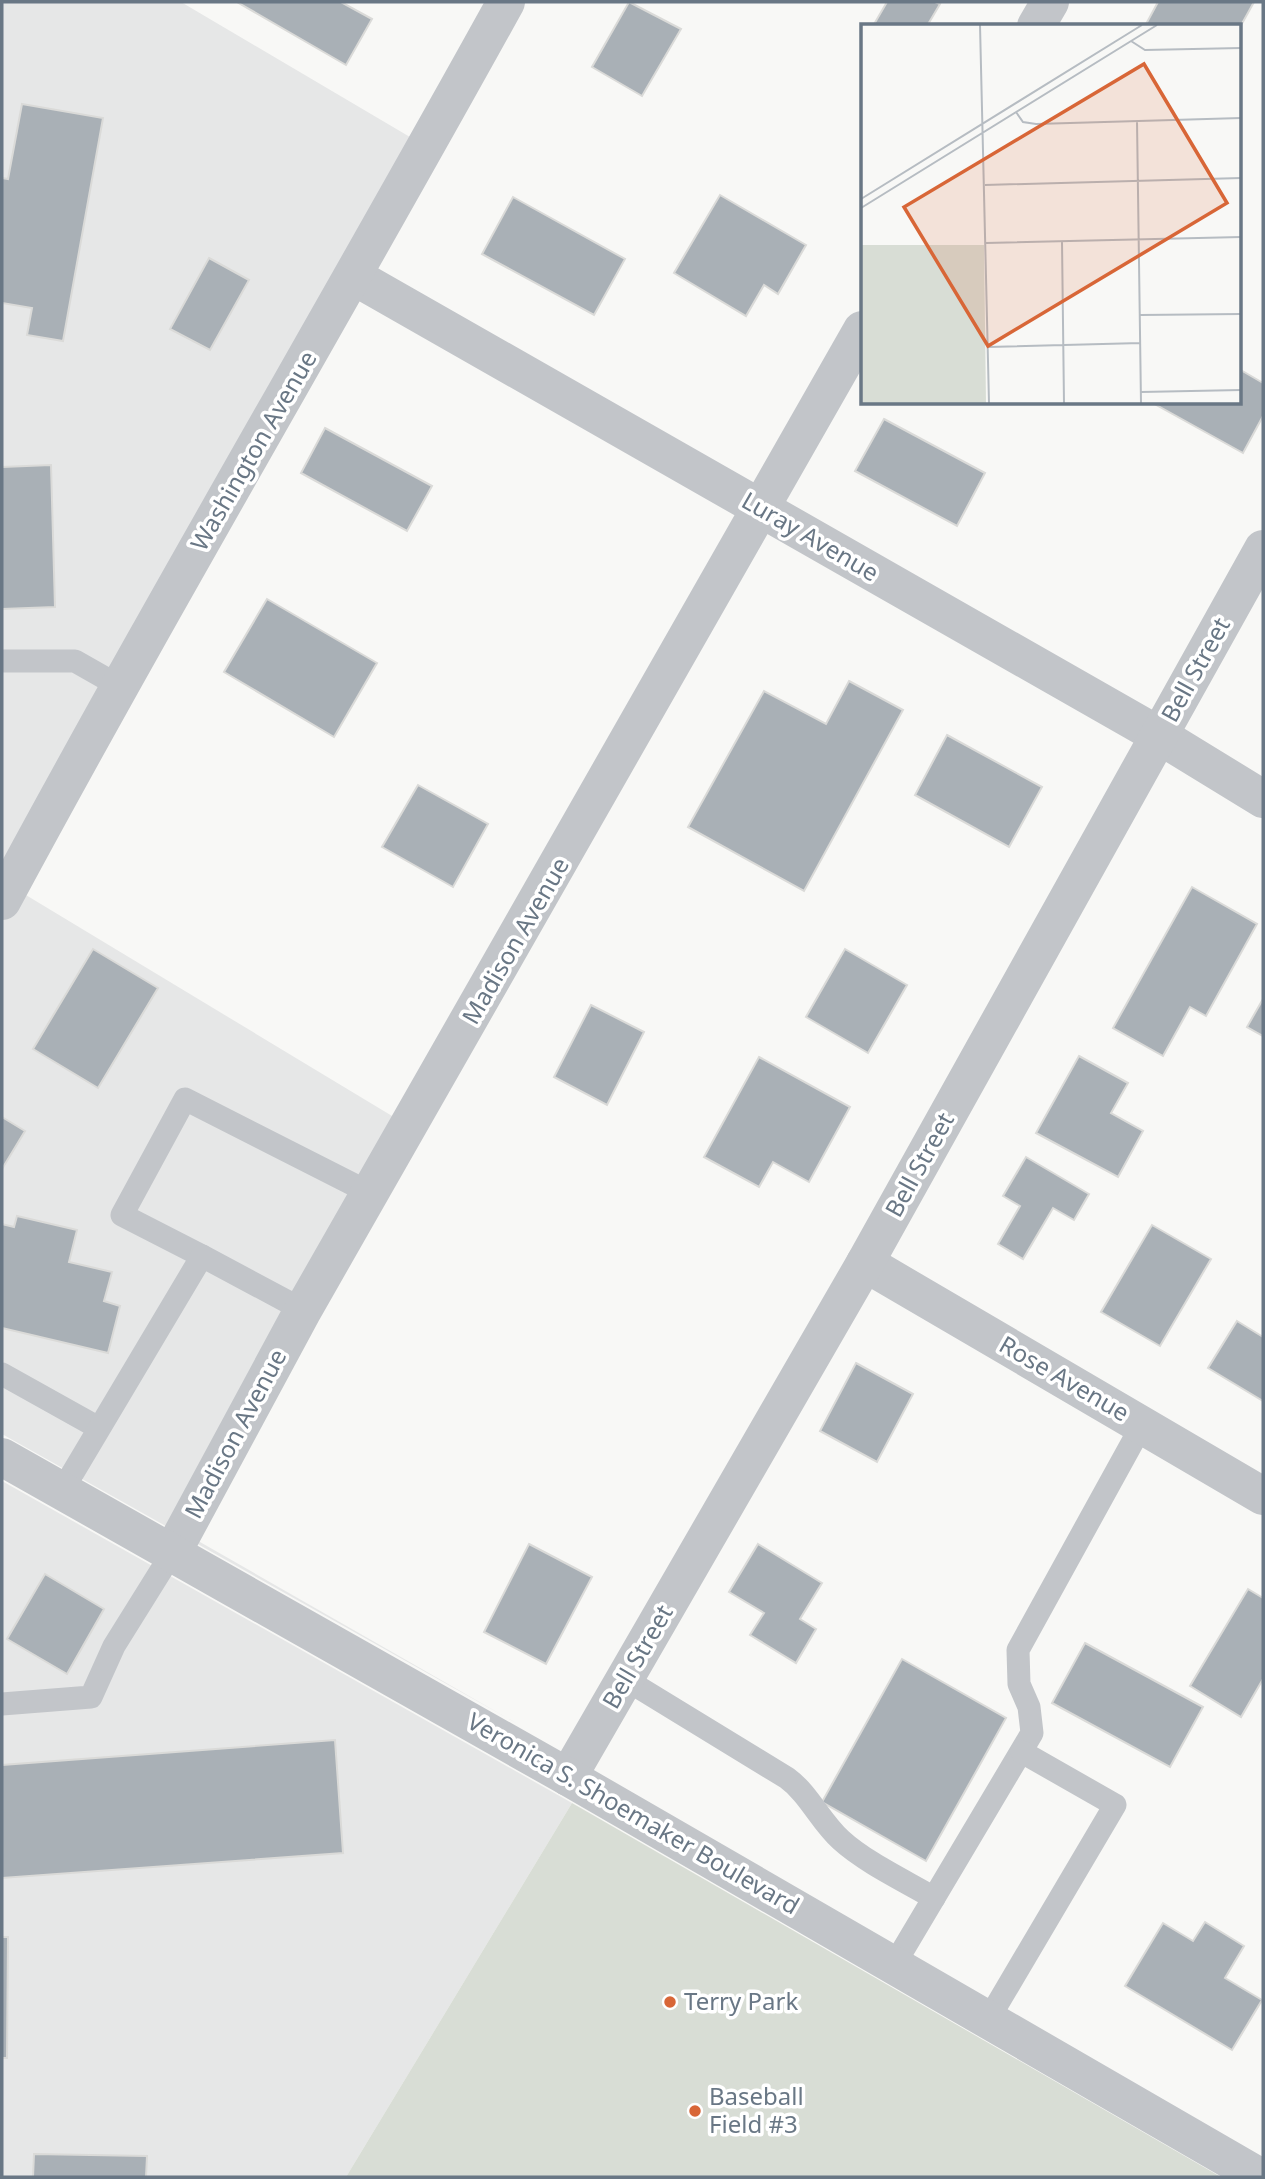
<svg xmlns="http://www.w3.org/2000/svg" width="1265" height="2179" font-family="'Noto Sans',sans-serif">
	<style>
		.built { fill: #e6e7e7 }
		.green { fill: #d8ddd5 }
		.building { fill: #a9b0b6; stroke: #dadad8; stroke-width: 2 }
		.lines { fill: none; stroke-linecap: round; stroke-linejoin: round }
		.service { stroke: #c2c5c9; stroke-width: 23 }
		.minor { stroke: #c2c5c9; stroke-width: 38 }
		.tertiary { stroke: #c2c5c9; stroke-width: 38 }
		.poi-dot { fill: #d86637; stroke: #fff; stroke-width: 2.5 }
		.labels { text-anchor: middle; stroke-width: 7; stroke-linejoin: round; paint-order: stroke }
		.street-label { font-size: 24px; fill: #697785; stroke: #fff }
		.poi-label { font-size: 24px; fill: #697785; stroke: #fff; text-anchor: start }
		.inset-road { fill: none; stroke: #b6bcc2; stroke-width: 2 }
		.view { fill: #d86637; fill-opacity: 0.15; stroke: #d86637; stroke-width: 3.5 }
		.inset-edge { fill: none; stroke: #697785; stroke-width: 3.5 }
	</style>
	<rect width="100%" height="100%" fill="#f8f8f6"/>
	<!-- built -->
	<g class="built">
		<path d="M 2,2 L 181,2 L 432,150 L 6,883 L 412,1128 L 179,1530 L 518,1724 L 2,1434 Z"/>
		<path d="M 2,1481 L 572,1803 L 346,2177 L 2,2177 Z"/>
	</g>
	<!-- green -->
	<path class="green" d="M 572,1803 L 1221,2177 L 346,2177 Z"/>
	<!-- building -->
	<g class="building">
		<path d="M 237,2 L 341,2 L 372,19 L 346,65 Z"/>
		<path d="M 629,2 L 681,29 L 642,96 L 592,67 Z"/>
		<path d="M 887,2 L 935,2 L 940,4 L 927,26 L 873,26 Z"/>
		<path d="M 1158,2 L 1254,2 L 1239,29 L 1239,26 L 1145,26 Z"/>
		<path d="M 22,104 L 103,118 L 63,341 L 27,335 L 32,308 L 2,303 L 2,178 L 8,179 Z"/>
		<path d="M 720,195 L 806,245 L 778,294 L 764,285 L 746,316 L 674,273 Z"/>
		<path d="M 513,197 L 625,259 L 594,315 L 482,254 Z"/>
		<path d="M 209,258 L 249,280 L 210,350 L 170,329 Z"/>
		<path d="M 1239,369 L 1263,383 L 1263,416 L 1243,453 L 1151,402 L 1239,402 Z"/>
		<path d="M 884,419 L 985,473 L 957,526 L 855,471 Z"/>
		<path d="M 325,428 L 432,486 L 407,531 L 301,473 Z"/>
		<path d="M 51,465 L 55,607 L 2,609 L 2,467 Z"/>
		<path d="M 267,599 L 377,663 L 334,737 L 224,672 Z"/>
		<path d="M 849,681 L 903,710 L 804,891 L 688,827 L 764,691 L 826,724 Z"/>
		<path d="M 947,735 L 1042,787 L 1009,847 L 915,795 Z"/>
		<path d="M 418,785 L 488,824 L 453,887 L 382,847 Z"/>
		<path d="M 1192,887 L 1257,924 L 1206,1016 L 1190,1007 L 1163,1056 L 1113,1028 Z"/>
		<path d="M 93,949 L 158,988 L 98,1088 L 33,1049 Z"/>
		<path d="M 845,949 L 907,985 L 868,1053 L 806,1017 Z"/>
		<path d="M 1263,999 L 1263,1036 L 1247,1027 Z"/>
		<path d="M 591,1005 L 644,1032 L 607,1105 L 554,1077 Z"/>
		<path d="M 1079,1056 L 1128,1083 L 1111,1113 L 1143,1131 L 1118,1177 L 1036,1133 Z"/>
		<path d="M 759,1057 L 850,1107 L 809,1182 L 773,1162 L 759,1187 L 704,1157 Z"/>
		<path d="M 2,1117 L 25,1131 L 2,1169 Z"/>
		<path d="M 1026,1157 L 1089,1194 L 1074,1220 L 1053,1208 L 1023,1259 L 998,1244 L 1020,1206 L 1003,1196 Z"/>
		<path d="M 17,1216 L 77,1230 L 69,1262 L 112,1272 L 104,1301 L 120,1306 L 108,1353 L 2,1328 L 2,1224 L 14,1227 Z"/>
		<path d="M 1152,1225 L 1211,1259 L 1160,1346 L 1101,1312 Z"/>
		<path d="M 1237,1321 L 1263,1337 L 1263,1401 L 1208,1368 Z"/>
		<path d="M 856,1363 L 913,1394 L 877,1462 L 820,1431 Z"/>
		<path d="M 529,1544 L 592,1577 L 546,1664 L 484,1632 Z"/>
		<path d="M 758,1544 L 822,1583 L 800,1619 L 816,1629 L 796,1663 L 750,1635 L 764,1613 L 729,1592 Z"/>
		<path d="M 45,1574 L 104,1609 L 67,1674 L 7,1639 Z"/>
		<path d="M 1248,1589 L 1263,1598 L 1263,1679 L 1241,1717 L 1190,1686 Z"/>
		<path d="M 1085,1643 L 1203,1707 L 1170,1767 L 1052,1703 Z"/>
		<path d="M 902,1659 L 1006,1718 L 926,1861 L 822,1802 Z"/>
		<path d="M 335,1740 L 343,1853 L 2,1878 L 2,1765 Z"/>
		<path d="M 1205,1922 L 1244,1946 L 1225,1978 L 1262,2000 L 1232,2050 L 1125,1986 L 1163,1923 L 1193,1941 Z"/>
		<path d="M 2,1937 L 8,1937 L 7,2058 L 2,2058 Z"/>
		<path d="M 34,2154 L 147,2156 L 146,2177 L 33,2177 Z"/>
	</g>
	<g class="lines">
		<!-- service -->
		<g class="service">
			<path d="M 2,661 L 75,661 L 119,686"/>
			<path d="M 202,1256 L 122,1215 L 185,1099 L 372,1194"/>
			<path d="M 2,1374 L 97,1427"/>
			<path d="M 62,1491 L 202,1256 L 303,1310"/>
			<path d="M 625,1679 L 787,1778 C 809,1794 820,1821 841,1840 C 865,1862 905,1881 934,1898"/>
			<path d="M 2,1704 L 91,1697 L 114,1646 L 172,1553"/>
			<path d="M 894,1965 L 1032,1733 L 1029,1707 L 1019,1684 L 1018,1650 L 1142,1425"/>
			<path d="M 988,2020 L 1115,1805 L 1022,1752"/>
		</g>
		<!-- minor -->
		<g class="minor">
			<path d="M 1036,26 L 1050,2"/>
			<path d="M 355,277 L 1160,736 L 1263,799"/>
			<path d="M 2,901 C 165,598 340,303 506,2"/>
			<path d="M 865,1263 L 1263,1496"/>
			<path d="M 172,1553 L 303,1310 L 862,330"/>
			<path d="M 568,1777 L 865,1263 L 1263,549"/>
		</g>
		<!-- tertiary -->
		<path class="tertiary" d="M 2,1457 L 568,1777 L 1260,2177"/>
	</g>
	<!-- markers -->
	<g class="poi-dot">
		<circle cx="670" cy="2002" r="7"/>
		<circle cx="695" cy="2111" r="7"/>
	</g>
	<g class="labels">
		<!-- street labels -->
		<g class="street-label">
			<text transform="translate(254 451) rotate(-60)" y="8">Washington Avenue</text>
			<text transform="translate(810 537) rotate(30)" y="8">Luray Avenue</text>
			<text transform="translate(1196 670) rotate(-61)" y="8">Bell Street</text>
			<text transform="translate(516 941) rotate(-60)" y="8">Madison Avenue</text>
			<text transform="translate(920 1165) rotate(-61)" y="8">Bell Street</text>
			<text transform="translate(1064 1379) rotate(30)" y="8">Rose Avenue</text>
			<text transform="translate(236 1434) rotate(-62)" y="8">Madison Avenue</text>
			<text transform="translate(638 1657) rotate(-60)" y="8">Bell Street</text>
			<text transform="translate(633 1814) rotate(30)" y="8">Veronica S. Shoemaker Boulevard</text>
		</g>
		<!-- poi labels -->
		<g class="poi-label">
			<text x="684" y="2010">Terry Park</text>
			<text x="709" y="2105">Baseball<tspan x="709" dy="28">Field #3</tspan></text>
		</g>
	</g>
	<!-- overview -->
	<g transform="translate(861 24)">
		<rect width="380" height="380" fill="#f8f8f6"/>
		<path d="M 0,221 L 123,221 L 125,379 L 0,379 Z" fill="#d8ddd5"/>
		<path class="inset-road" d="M 119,1 L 128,379M 270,17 L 284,26 L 380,24M 155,88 L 162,98 L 175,100 L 380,94M 276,97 L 280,379M 124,161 L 380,154M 0,175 L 281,1M 0,184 L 296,1M 201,218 L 203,379M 125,219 L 380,213M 279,291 L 380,290M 127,323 L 280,319M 280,368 L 380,366"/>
		<path class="view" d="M 283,40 L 366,179 L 127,322 L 43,183 Z"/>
		<rect width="380" height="380" class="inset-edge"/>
	</g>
	<!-- border -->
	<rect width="1265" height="2179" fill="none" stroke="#697785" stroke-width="7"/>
</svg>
